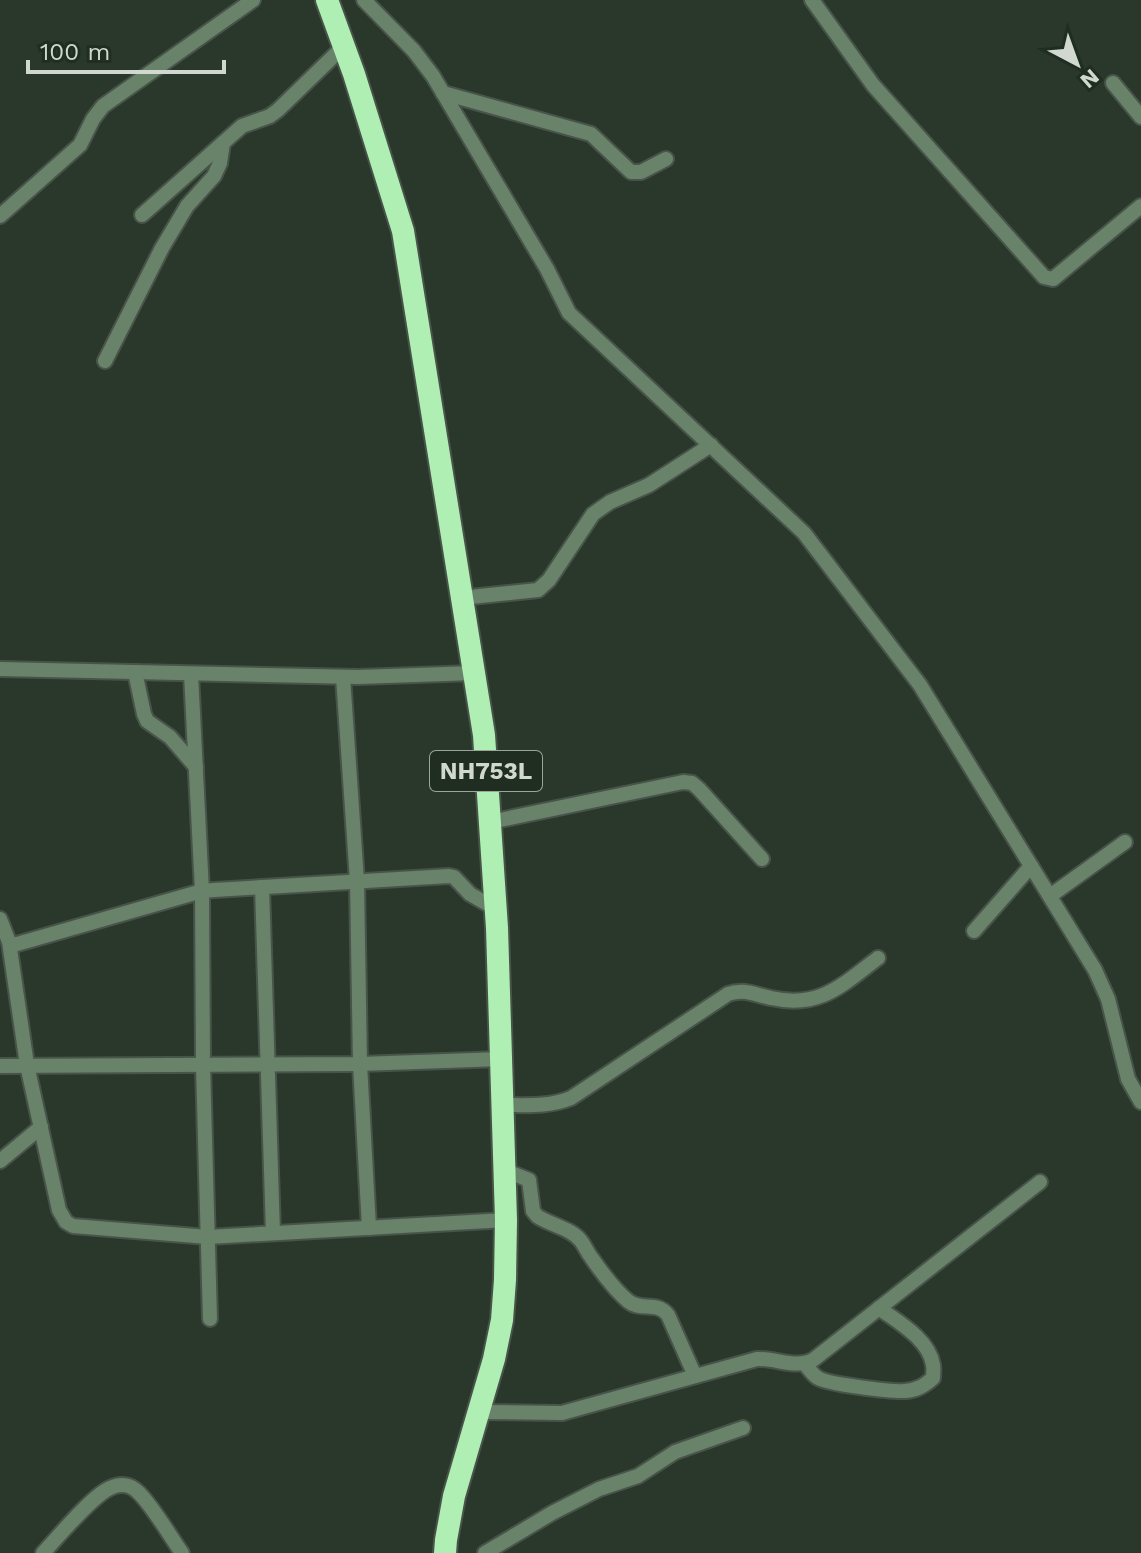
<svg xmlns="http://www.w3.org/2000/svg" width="1141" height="1553" font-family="'Work Sans',sans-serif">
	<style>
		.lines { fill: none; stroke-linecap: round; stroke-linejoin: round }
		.minor-casing { stroke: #485449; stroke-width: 18 }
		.highway-casing { stroke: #485449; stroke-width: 26 }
		.minor { stroke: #69826a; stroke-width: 14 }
		.highway { stroke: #afefb4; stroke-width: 22 }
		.labels { text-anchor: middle; stroke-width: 6; stroke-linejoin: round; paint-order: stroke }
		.shield { fill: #202d21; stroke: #9ba59c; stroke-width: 2 }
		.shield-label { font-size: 24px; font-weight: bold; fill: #d0d8d0 }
	</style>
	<rect width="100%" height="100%" fill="#2a372b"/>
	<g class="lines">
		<defs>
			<g id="minor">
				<path d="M 364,0 L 414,51 L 433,76 L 547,269 L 569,313 L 804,533 L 920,685 L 1095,970 L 1108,999 L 1128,1079 L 1141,1102"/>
				<path d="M 812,0 L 873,85 L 1044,277 L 1053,279 L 1141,206"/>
				<path d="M 1113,83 L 1141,117"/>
				<path d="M 443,93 L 591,134 L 631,172 L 641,172 L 666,159"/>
				<path d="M 142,215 L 242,126 L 270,116 L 278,110 L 344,46"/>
				<path d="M 0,216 L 80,145 L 93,119 L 103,106 L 253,0"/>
				<path d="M 105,361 L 162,248 L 187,206 L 214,176 L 220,163 L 223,143"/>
				<path d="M 461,598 L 538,590 L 549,580 L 593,514 L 610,502 L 649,485 L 711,445"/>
				<path d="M 0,669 L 358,677 L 474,673"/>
				<path d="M 135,672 L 144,714 L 147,721 L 170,737 L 196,767"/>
				<path d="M 191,674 L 202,891 L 203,1065 L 210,1319"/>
				<path d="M 343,677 L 357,881 L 360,1064 L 369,1228"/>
				<path d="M 490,822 L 683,782 L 692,783 L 699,789 L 762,859"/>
				<path d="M 262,887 L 273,1233"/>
				<path d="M 1050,896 L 1125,842"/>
				<path d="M 0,919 L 9,942 L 27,1065 L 59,1210 L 66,1222 L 73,1226 L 208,1237 L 506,1220"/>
				<path d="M 974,931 L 1031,866"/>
				<path d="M 10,946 L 202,891 L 214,890 L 449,876 L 454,877 L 470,894 L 496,909"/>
				<path d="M 0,1066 L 360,1064 L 501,1059"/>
				<path d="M 502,1105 C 527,1105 549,1107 571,1098 L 728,994 C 744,988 755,995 771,998 C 820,1009 842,985 878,958"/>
				<path d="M 0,1161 L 41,1127"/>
				<path d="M 504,1170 L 529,1180 L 533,1211 L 537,1216 C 550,1225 571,1228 581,1241 C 585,1246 587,1252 591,1257 C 600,1270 616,1291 628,1301 C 641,1312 656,1300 668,1315 L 695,1376"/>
				<path d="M 805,1364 C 809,1369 813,1375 818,1378 C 827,1384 892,1392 905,1391 C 917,1390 924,1386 933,1378 C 933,1374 934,1369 933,1365 C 929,1339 898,1322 879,1308"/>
				<path d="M 479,1412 L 562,1413 L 757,1359 C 776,1358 796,1369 813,1360 L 1040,1182"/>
				<path d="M 43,1553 C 58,1537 92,1496 110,1488 C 120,1483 130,1484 138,1492 C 152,1505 170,1536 182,1553"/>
				<path d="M 485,1553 L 552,1513 L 599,1489 L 638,1476 L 675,1452 L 743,1428"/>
			</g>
			<path id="highway" d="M 327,0 L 354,74 L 403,231 L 484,735 L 497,928 L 506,1220 L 505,1280 L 502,1320 L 494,1359 L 454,1496 L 446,1540 L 445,1553"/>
		</defs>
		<!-- minor casing -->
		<use href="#minor" class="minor-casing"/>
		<!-- highway casing -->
		<use href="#highway" class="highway-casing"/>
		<!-- minor -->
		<use href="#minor" class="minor"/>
		<!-- highway -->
		<use href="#highway" class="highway"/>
	</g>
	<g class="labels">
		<!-- shield labels -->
		<rect class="shield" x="430" y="751" width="112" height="40" rx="6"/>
		<g class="shield-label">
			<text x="486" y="779">NH753L</text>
		</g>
	</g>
	<!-- north arrow -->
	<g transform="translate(1077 64) rotate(139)" stroke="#202d21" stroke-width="6" paint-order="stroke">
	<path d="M0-6L14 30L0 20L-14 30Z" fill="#d0d8d0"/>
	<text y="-12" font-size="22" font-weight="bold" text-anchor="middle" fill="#d0d8d0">N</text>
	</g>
	<!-- scale -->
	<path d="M28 60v12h196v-12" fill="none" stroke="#d0d8d0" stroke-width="4"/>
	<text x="40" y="60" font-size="24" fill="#d0d8d0" stroke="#202d21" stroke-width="6" paint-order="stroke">100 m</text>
</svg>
